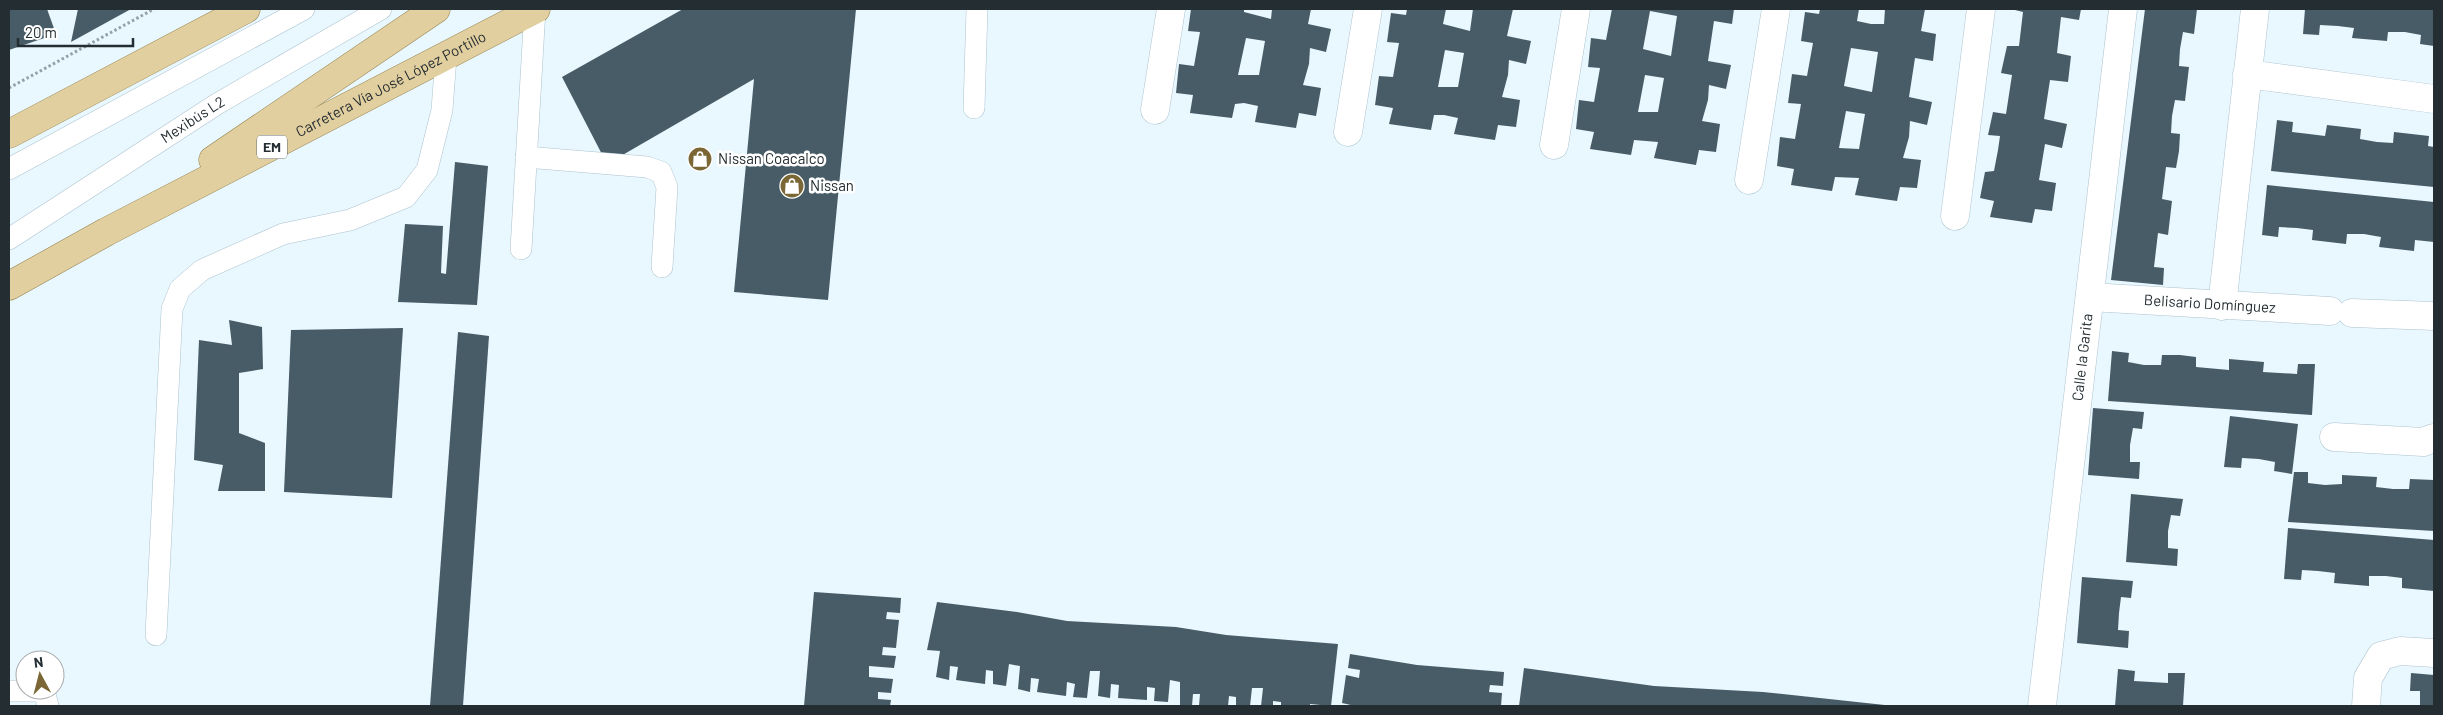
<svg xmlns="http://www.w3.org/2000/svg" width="2443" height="715" font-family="Barlow,sans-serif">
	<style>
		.building { fill: #485c67; fill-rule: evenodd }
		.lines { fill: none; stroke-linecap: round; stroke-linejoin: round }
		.service-casing { stroke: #adc3cf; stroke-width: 22 }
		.minor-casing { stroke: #adc3cf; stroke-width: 29 }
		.tertiary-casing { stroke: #adc3cf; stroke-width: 29 }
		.primary-casing { stroke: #92824f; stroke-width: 29 }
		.path { stroke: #95a1a7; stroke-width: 3; stroke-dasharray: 2.5 2.5; stroke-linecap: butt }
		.service { stroke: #fff; stroke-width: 21 }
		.minor { stroke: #fff; stroke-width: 28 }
		.tertiary { stroke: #fff; stroke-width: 28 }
		.primary { stroke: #e2cf9f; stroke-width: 28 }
		.labels { text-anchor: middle; stroke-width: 5; stroke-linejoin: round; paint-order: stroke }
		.shield { fill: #fff; stroke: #666c70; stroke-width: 1 }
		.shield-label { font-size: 14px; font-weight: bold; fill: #242d32 }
		.street-label { font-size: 15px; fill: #242d32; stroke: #fff }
		.poi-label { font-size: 15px; fill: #242d32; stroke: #fff; text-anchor: start }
	</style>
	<rect width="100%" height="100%" fill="#e9f7fe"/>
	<!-- building -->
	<g class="building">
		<path d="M 9,9 L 47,9 L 56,34 L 9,50 Z"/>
		<path d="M 78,9 L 131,9 L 71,42 Z"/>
		<path d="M 683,9 L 856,9 L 828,300 L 734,292 L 754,79 L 607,164 L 562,77 Z"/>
		<path d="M 1191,9 L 1244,9 L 1244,12 L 1271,19 L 1272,9 L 1311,9 L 1308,24 L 1331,29 L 1326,52 L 1310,48 L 1309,64 L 1303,85 L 1321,88 L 1316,116 L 1299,113 L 1296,128 L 1255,122 L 1258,106 L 1244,103 L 1235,104 L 1232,118 L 1190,113 L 1193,95 L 1176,93 L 1179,64 L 1194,66 L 1200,32 L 1188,31 ZM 1246,38 L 1265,41 L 1259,75 L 1238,75 Z"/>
		<path d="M 1407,9 L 1446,9 L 1443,24 L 1470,31 L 1473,9 L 1513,9 L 1507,36 L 1531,41 L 1526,64 L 1509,60 L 1508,75 L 1502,97 L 1520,100 L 1516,127 L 1498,125 L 1495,140 L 1454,134 L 1458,118 L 1444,115 L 1434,115 L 1431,130 L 1389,124 L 1393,108 L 1375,105 L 1379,76 L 1393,77 L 1399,43 L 1387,42 L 1391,13 L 1406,15 ZM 1445,50 L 1464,53 L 1458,87 L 1438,87 Z"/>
		<path d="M 1612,9 L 1734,9 L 1732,24 L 1714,21 L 1708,61 L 1731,65 L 1726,89 L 1709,85 L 1708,100 L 1702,121 L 1720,124 L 1716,152 L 1699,150 L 1696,165 L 1654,158 L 1658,142 L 1634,140 L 1631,155 L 1590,149 L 1594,132 L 1576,129 L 1579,100 L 1594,102 L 1600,68 L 1588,67 L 1591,38 L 1606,40 ZM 1650,11 L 1677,16 L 1671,56 L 1643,49 ZM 1645,75 L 1664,78 L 1658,112 L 1638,112 Z"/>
		<path d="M 1820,9 L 1859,9 L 1857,21 L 1871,24 L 1884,24 L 1885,9 L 1925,9 L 1921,31 L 1936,34 L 1933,61 L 1915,58 L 1909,97 L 1932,102 L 1927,125 L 1910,121 L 1909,137 L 1903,158 L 1921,160 L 1917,188 L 1900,187 L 1897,201 L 1855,195 L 1859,178 L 1835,177 L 1832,191 L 1791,185 L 1794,169 L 1777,166 L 1780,137 L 1795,139 L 1801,104 L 1788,103 L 1792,74 L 1807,76 L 1813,43 L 1801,41 L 1805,12 L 1819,14 ZM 1851,48 L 1878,52 L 1872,92 L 1844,86 ZM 1846,111 L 1865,114 L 1859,149 L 1839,148 Z"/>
		<path d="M 2011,9 L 2081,9 L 2079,20 L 2061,17 L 2057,53 L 2071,56 L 2068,82 L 2050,80 L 2044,119 L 2067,124 L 2062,148 L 2045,144 L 2039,180 L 2056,183 L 2052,211 L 2035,209 L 2032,223 L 1990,217 L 1994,201 L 1980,198 L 1985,172 L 1994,171 L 1998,150 L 2000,136 L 1988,135 L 1993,112 L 2006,114 L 2012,75 L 2001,73 L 2007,46 L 2019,46 L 2023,12 Z"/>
		<path d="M 2145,9 L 2197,9 L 2194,34 L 2183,32 L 2180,49 L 2179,66 L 2189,67 L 2185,101 L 2175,100 L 2172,116 L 2171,133 L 2180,134 L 2179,151 L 2176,168 L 2166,167 L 2162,199 L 2172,201 L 2168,235 L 2158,233 L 2154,267 L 2164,268 L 2163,285 L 2111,280 Z"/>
		<path d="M 2305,9 L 2434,9 L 2434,46 L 2420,44 L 2421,35 L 2405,32 L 2388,32 L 2387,41 L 2352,38 L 2354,28 L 2338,26 L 2320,25 L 2319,35 L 2303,34 Z"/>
		<path d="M 2277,120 L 2293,122 L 2292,132 L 2309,134 L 2325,136 L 2327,125 L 2361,129 L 2360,139 L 2377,142 L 2393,143 L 2394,132 L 2429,136 L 2428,146 L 2434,147 L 2434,187 L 2271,171 Z"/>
		<path d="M 455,162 L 488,166 L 477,305 L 398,302 L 405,224 L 443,226 L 441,273 L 446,274 Z"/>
		<path d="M 2267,185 L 2434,202 L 2434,242 L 2415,240 L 2414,251 L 2379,247 L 2381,237 L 2364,234 L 2347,234 L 2346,244 L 2312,240 L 2313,230 L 2297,228 L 2279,227 L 2278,237 L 2262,235 Z"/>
		<path d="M 229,320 L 262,327 L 263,369 L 239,373 L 239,433 L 265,443 L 265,491 L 218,491 L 223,465 L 194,460 L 199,340 L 232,345 Z"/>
		<path d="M 403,328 L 392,498 L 284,492 L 291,330 Z"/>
		<path d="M 458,332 L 489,336 L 463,706 L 430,706 Z"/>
		<path d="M 2112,351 L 2129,353 L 2128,362 L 2144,365 L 2161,365 L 2162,355 L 2180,355 L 2196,357 L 2196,367 L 2229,370 L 2229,359 L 2264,362 L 2263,372 L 2297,374 L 2298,364 L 2315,364 L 2312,415 L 2108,401 Z"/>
		<path d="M 2093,408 L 2144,412 L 2142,429 L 2133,428 L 2130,445 L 2130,462 L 2140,462 L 2139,479 L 2088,475 Z"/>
		<path d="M 2230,416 L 2298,424 L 2292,474 L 2274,471 L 2275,462 L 2259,459 L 2242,458 L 2241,468 L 2224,467 Z"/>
		<path d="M 2294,472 L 2308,472 L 2308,483 L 2325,485 L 2342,484 L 2342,475 L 2377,477 L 2376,487 L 2393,489 L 2409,489 L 2410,479 L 2434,480 L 2434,531 L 2288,522 Z"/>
		<path d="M 2131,494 L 2183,499 L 2180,516 L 2171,515 L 2168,531 L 2168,548 L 2178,549 L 2177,566 L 2126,562 Z"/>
		<path d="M 2288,528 L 2434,540 L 2434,591 L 2402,588 L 2402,578 L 2386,576 L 2369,576 L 2369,586 L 2334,583 L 2335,573 L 2318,571 L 2302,570 L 2301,580 L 2284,579 Z"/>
		<path d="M 2082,577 L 2133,581 L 2131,598 L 2121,597 L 2119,613 L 2118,630 L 2129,631 L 2128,648 L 2077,643 Z"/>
		<path d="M 814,592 L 901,598 L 900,613 L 887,612 L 886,619 L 899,620 L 896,648 L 883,647 L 882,655 L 896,656 L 894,668 L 869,666 L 869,677 L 893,679 L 891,693 L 878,692 L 878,699 L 891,700 L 890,706 L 804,706 Z"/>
		<path d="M 937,602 L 1017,612 L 1067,621 L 1176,627 L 1226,635 L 1338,644 L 1331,706 L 1310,704 L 1310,706 L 1281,706 L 1281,702 L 1273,701 L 1273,706 L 1261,706 L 1263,688 L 1252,688 L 1250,706 L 1236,706 L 1236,697 L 1229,696 L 1228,706 L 1199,706 L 1200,694 L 1193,694 L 1192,706 L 1180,705 L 1180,682 L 1170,680 L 1168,702 L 1154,701 L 1155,688 L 1147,687 L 1147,700 L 1118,698 L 1119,685 L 1111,684 L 1110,698 L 1098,696 L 1100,671 L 1090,671 L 1087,698 L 1073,697 L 1075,684 L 1067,682 L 1066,696 L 1037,692 L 1039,679 L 1031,678 L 1030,692 L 1018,689 L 1020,666 L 1009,664 L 1006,686 L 993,684 L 993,671 L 986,670 L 985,684 L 956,680 L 958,667 L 950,666 L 949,680 L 936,677 L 940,651 L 927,650 Z"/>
		<path d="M 1350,654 L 1417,665 L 1504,672 L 1503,686 L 1490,685 L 1489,692 L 1502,693 L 1501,706 L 1355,706 L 1342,703 L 1346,675 L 1359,678 L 1360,670 L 1348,668 Z"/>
		<path d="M 1524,668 L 1654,686 L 1763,692 L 1894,706 L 1519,706 Z"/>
		<path d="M 2118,669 L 2135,671 L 2134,681 L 2168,683 L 2168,673 L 2185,673 L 2183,706 L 2115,706 Z"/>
		<path d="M 2411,673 L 2434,675 L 2434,706 L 2420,706 L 2420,691 L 2410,691 Z"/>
	</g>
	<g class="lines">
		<defs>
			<g id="service">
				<path d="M 974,108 L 977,9"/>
				<path d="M 526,157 L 647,167 L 661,172 L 667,187 L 662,267"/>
				<path d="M 9,169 L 304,9"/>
				<path id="s1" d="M 9,239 L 217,104 L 381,9"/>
				<path d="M 521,249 L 535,9"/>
				<path d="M 156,635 L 172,309 L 180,289 L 202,270 L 283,234 L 350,220 L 406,197 L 427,170 L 442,110 L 446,57"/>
				<path d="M 9,691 L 37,691 L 45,694 L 48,706"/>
			</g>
			<g id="minor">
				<path d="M 2247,74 L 2434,99"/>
				<path d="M 1155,110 L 1171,9"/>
				<path d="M 1348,132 L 1368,9"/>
				<path d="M 1554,145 L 1576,9"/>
				<path d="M 1749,180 L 1776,9"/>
				<path d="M 1955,216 L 1981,9"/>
				<path id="s2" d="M 2090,297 L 2330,311"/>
				<path d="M 2222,306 L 2255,9"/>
				<path d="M 2352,313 L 2434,316"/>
				<path d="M 2334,437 L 2423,442 L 2434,438"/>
				<path d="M 2366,706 L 2368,678 L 2381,656 L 2400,651 L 2434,653"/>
			</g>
			<g id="tertiary">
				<path id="s3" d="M 2042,706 L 2123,9"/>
			</g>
			<g id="primary">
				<path d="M 9,134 L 246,9"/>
				<path d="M 213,160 L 436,9"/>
				<path id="s4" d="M 9,286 L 106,232 L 536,9"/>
			</g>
		</defs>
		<!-- service casing -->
		<use href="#service" class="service-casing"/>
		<!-- minor casing -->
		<use href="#minor" class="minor-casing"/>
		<!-- tertiary casing -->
		<use href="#tertiary" class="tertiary-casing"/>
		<!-- primary casing -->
		<use href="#primary" class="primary-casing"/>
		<!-- path -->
		<path class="path" d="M 9,88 L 154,9"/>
		<!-- service -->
		<use href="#service" class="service"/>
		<!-- minor -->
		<use href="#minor" class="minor"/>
		<!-- tertiary -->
		<use href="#tertiary" class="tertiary"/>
		<!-- primary -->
		<use href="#primary" class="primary"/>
	</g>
	<!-- icons -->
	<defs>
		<symbol id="shop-disc" viewBox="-11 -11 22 22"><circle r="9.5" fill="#7a6735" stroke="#fff"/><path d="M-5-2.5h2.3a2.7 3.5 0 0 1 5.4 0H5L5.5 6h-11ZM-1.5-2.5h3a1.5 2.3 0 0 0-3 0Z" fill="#fff"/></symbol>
	</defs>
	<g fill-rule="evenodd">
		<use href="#shop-disc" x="686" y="145" width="28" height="28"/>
		<use href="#shop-disc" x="778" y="172" width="28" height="28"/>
	</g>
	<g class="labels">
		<!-- shield labels -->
		<rect class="shield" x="257" y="135.5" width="30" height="23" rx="4"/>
		<g class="shield-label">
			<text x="272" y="152">EM</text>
		</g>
		<!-- street labels -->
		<g class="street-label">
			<text dy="5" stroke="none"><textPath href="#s4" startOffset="432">Carretera Vía José López Portillo</textPath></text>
			<text dy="5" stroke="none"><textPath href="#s1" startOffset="219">Mexibús L2</textPath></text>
			<text dy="5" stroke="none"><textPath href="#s2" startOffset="120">Belisario Domínguez</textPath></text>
			<text dy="5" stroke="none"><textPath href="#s3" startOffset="351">Calle la Garita</textPath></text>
		</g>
		<!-- poi labels -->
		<g class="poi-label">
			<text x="718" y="164">Nissan Coacalco</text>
			<text x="810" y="191">Nissan</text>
		</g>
	</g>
	<!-- border -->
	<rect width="2443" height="715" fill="none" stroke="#242d32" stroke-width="20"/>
	<!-- north arrow -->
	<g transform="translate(40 675) rotate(353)"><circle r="24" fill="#ffffff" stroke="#a7abad"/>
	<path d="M0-4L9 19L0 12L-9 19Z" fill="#7a6735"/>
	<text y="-8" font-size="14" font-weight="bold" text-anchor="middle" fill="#242d32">N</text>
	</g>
	<!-- scale -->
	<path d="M18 38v8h115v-8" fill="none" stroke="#242d32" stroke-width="2.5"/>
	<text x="25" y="38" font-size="15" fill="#242d32" stroke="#ffffff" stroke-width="4" paint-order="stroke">20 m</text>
</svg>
